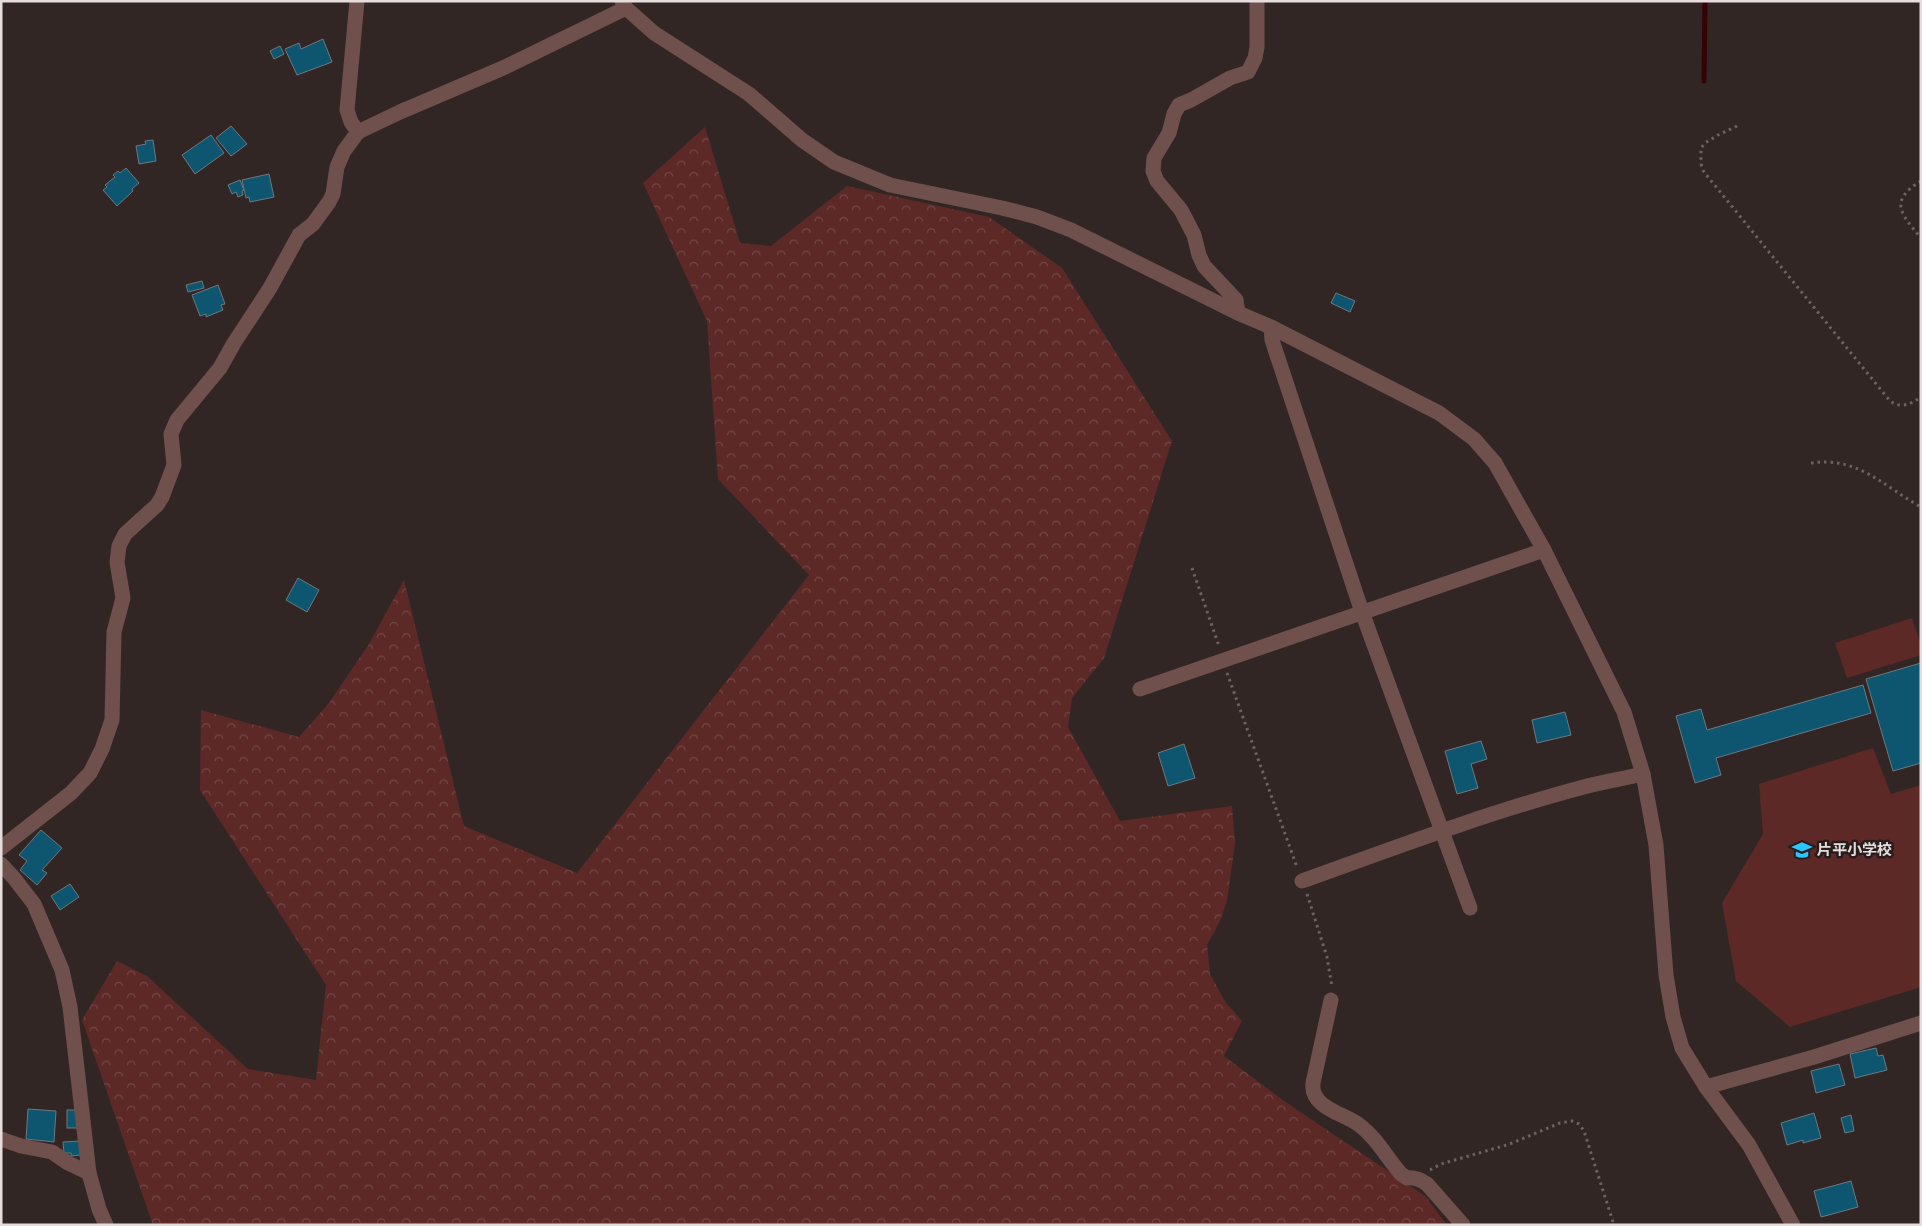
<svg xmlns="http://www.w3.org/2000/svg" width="1922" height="1226" font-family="'Open Sans','Noto Sans JP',sans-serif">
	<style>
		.forest { fill: url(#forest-crowns) }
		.pitch { fill: #5c2927 }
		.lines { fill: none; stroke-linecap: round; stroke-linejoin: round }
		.stream { stroke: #330305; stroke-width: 5 }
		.building { fill: #0e566f; stroke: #6c797f }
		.path { stroke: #6d6261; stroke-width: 3; stroke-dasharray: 2.5 4; stroke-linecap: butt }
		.minor { stroke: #70504d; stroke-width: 15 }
		.labels { text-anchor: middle; stroke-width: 5; stroke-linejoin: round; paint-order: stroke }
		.poi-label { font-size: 15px; font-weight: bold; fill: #e6dedd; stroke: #281d1c; text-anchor: start }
	</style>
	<defs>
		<pattern id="forest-crowns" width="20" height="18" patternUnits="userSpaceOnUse" patternTransform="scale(1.25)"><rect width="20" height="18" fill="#5c2927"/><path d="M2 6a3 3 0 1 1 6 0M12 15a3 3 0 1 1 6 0" fill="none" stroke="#734846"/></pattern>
	</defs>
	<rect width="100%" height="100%" fill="#322625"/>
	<!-- forest -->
	<path class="forest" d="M 705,127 L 740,243 L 771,246 L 847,186 L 989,217 L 1062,268 L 1172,441 L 1104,658 L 1072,698 L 1068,727 L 1120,821 L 1232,806 L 1235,843 L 1227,901 L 1220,921 L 1207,945 L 1210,974 L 1226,1003 L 1242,1021 L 1224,1056 L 1284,1101 L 1425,1196 L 1447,1225 L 153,1225 L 82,1020 L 117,961 L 147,976 L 248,1069 L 316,1080 L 326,985 L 200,790 L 201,710 L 299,737 L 329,703 L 369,644 L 404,580 L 464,826 L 577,873 L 809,575 L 718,479 L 707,321 L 643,183 Z"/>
	<!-- pitch -->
	<g class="pitch">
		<path d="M 1912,618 L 1921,645 L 1921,655 L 1847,678 L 1835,643 Z"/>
		<path d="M 1873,748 L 1891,794 L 1921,785 L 1921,987 L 1790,1027 L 1736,981 L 1722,903 L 1763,834 L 1759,784 Z"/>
	</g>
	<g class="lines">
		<!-- stream -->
		<path class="stream" d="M 1704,81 L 1705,1"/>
	</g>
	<!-- building -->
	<g class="building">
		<path d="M 323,39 L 332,62 L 297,75 L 285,49 L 299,43 L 301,49 Z"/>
		<path d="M 280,46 L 284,54 L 274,59 L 270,51 Z"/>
		<path d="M 231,126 L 247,144 L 231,156 L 216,138 Z"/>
		<path d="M 211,135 L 224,153 L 195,174 L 182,155 Z"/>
		<path d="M 153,140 L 156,161 L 139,164 L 136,146 L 146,144 L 145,141 Z"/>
		<path d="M 126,168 L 139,183 L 132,189 L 133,191 L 117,206 L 103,190 L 107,187 L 105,185 L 115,177 L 113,175 L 118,171 L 120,173 Z"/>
		<path d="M 269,174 L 274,197 L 250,202 L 249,197 L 246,198 L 242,180 Z"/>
		<path d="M 240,180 L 244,190 L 242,191 L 243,195 L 238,197 L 236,192 L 232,194 L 228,185 Z"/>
		<path d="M 202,281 L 204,288 L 188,292 L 186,285 Z"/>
		<path d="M 218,285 L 225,304 L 221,305 L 223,310 L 206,317 L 206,314 L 200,316 L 192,295 Z"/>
		<path d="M 1336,293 L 1355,301 L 1350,312 L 1331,303 Z"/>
		<path d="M 298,578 L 319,590 L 307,612 L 286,600 Z"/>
		<path d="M 1921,663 L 1921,763 L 1893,771 L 1866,679 Z"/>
		<path d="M 1863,685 L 1871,713 L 1716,758 L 1721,775 L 1695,783 L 1676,716 L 1701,709 L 1707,730 Z"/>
		<path d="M 1565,712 L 1571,735 L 1537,743 L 1532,720 Z"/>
		<path d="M 1481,741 L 1487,759 L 1471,764 L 1478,788 L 1457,794 L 1445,751 Z"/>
		<path d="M 1184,744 L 1195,778 L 1168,786 L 1158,753 Z"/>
		<path d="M 41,830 L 62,848 L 42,870 L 47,873 L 37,885 L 20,870 L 27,861 L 19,855 Z"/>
		<path d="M 70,884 L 79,897 L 60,910 L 51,896 Z"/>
		<path d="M 1876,1048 L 1878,1056 L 1883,1055 L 1887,1070 L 1855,1078 L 1850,1054 Z"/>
		<path d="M 1839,1064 L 1845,1085 L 1816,1093 L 1811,1071 Z"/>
		<path d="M 28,1109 L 56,1111 L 54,1142 L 26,1139 Z"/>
		<rect x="67" y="1110" width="10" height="18"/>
		<path d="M 1814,1113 L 1821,1138 L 1803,1143 L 1803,1140 L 1787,1145 L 1781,1123 Z"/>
		<path d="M 1851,1115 L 1854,1131 L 1845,1133 L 1841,1118 Z"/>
		<path d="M 80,1141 L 81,1155 L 71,1156 L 71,1153 L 64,1153 L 63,1142 Z"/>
		<path d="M 1851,1181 L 1858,1207 L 1821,1217 L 1814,1191 Z"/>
	</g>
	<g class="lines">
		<!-- path -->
		<g class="path">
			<path d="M 1737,126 L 1718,135 L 1705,143 L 1701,148 L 1701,164 L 1704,172 L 1890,401 C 1901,409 1911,404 1921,397"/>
			<path d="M 1921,181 C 1888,201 1901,214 1921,238"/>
			<path d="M 1811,463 C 1858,456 1883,486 1921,507"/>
			<path d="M 1192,568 L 1219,646"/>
			<path d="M 1227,673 L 1297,867"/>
			<path d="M 1307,894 L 1327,957 L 1332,987"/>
			<path d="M 1430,1170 L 1441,1164 L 1510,1144 L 1560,1123 L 1572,1121 L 1579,1124 L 1584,1131 L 1614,1225"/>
		</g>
		<!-- minor -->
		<g class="minor">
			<path d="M 357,1 L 347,110 L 351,122 L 358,132"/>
			<path d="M 622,1 L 626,8 L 654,33 L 749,94 L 802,140 L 834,162 L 890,185 L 1002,208 L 1037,217 L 1071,230 L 1238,313 L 1271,327 L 1439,413 L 1474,439 L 1495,463 L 1544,550 L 1624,712 L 1643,774 L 1656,845 L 1666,975 L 1673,1017 L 1682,1048 L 1706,1087 L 1749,1145 L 1793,1225"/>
			<path d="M 1238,313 L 1236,300 L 1204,266 L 1199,255 L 1194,235 L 1181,210 L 1157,181 L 1153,171 L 1154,158 L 1169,133 L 1174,114 L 1179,105 L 1191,100 L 1230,78 L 1248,72 L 1255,58 L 1257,47 L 1257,1"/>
			<path d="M 1271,327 L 1272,340 L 1362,612 L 1470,908"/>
			<path d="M 1140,689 L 1544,550"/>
			<path d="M 1,848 L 71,793 L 90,773 L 102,749 L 112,720 L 114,632 L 123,598 L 117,562 L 119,546 L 125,534 L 157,505 L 162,497 L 174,465 L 171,434 L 177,420 L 220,368 L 234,343 L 270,288 L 299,235 L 313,224 L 329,202 L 333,194 L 337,167 L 344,151 L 358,132 L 400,112 L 503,68 L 626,8"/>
			<path d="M 1,864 L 14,878 L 34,904 L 62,970 L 70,1007 L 89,1173 L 99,1209 L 106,1225"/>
			<path d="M 1302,881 C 1394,848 1486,813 1580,788 C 1601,782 1622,779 1643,774"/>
			<path d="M 1331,1000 L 1313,1083 C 1310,1107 1342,1113 1358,1124 C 1376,1137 1387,1158 1401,1174 L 1407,1178 C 1414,1177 1421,1180 1427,1184 L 1463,1225"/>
			<path d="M 1706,1087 L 1814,1057 L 1921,1023"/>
			<path d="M 1,1139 L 21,1146 L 52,1152 L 68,1163 L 89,1173"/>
		</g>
	</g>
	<!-- icons -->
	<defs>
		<symbol id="school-bare" viewBox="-9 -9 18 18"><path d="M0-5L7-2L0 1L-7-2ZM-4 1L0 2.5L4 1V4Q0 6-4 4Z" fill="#28c8ff" stroke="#281d1c" stroke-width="2.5" paint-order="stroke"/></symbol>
	</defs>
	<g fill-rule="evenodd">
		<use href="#school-bare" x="1788" y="836" width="28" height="28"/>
	</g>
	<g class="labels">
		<!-- poi labels -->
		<g class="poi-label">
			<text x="1817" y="855">片平小学校</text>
		</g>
	</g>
	<!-- border -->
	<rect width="1922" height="1226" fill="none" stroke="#e6dedd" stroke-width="5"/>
</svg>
